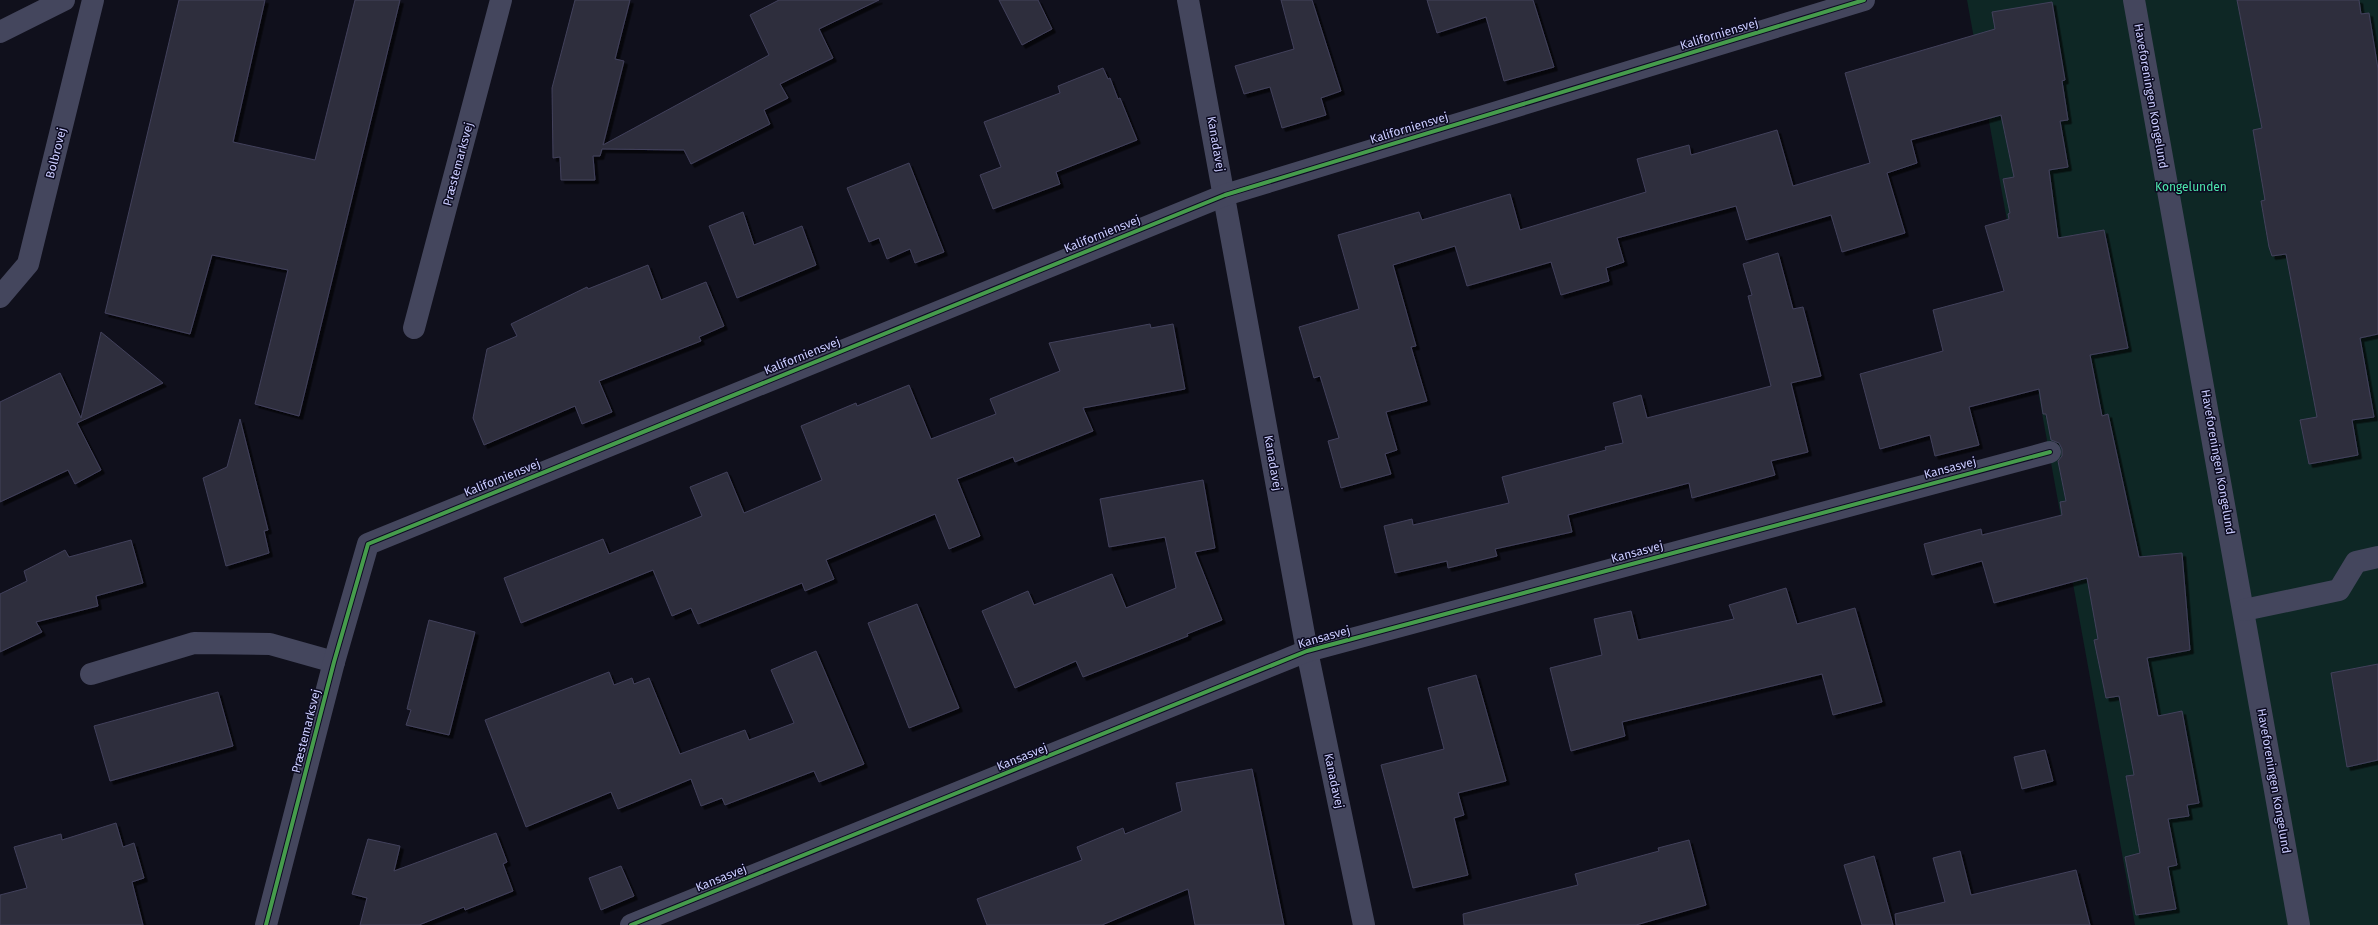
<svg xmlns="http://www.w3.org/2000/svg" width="2378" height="925" font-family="'Fira Sans',sans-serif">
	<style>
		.green { fill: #0e2725 }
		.building { fill: #2e2e3e; stroke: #42415b; filter: url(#shadow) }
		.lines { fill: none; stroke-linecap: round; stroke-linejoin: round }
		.lane { stroke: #44465d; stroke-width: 22 }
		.street { stroke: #44465d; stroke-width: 22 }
		.cycleway-casing { stroke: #0c0b21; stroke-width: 6 }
		.cycleway { stroke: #469c4c; stroke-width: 4 }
		.labels { text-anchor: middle; stroke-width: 3; stroke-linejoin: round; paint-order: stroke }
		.street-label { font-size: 12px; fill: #cbccff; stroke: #0c0b21 }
		.park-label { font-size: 12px; fill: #4ee8ad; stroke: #0c0b21 }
	</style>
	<defs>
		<filter id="shadow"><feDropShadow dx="3.5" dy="3.5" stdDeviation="0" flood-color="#0009"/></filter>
	</defs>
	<rect width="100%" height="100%" fill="#10101c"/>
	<!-- green -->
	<path class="green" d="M 1967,0 L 2378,0 L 2378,925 L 2135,925 Z"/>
	<!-- building -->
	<g class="building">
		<path d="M 179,0 L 265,0 L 233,142 L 315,160 L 355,0 L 400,0 L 299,416 L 255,404 L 288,270 L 212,255 L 190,334 L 105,313 Z"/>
		<path d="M 575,0 L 630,0 L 615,59 L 624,61 L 603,145 L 769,55 L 750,15 L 779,0 L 879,0 L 819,29 L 833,58 L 780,84 L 788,98 L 764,110 L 770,124 L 691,164 L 684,150 L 602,149 L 600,156 L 593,156 L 595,180 L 561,180 L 560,157 L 553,158 L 552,88 Z"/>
		<path d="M 999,0 L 1038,0 L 1052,29 L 1022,45 Z"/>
		<path d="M 1281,0 L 1312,0 L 1341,91 L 1321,98 L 1326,115 L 1282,128 L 1270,87 L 1244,94 L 1235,66 L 1294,49 Z"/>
		<path d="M 1427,0 L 1533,0 L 1554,67 L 1504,81 L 1486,17 L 1437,33 Z"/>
		<path d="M 2237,0 L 2359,0 L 2361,14 L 2369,13 L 2378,69 L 2378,334 L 2360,338 L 2374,417 L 2352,420 L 2358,455 L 2309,464 L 2300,420 L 2317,417 L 2286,254 L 2272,256 L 2269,247 L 2261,201 L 2265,200 L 2253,130 L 2262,128 Z"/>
		<path d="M 2052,2 L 2065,80 L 2062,81 L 2068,120 L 2060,121 L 2068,167 L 2049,170 L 2058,238 L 2104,230 L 2128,348 L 2090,355 L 2102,416 L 2108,414 L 2139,557 L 2182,553 L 2190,650 L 2147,658 L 2158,716 L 2182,711 L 2199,803 L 2187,805 L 2189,816 L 2168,819 L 2177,865 L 2168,867 L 2176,909 L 2136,915 L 2125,857 L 2140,853 L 2126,776 L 2134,775 L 2119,696 L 2106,698 L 2094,640 L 2098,639 L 2087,578 L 1994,603 L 1982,561 L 1932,575 L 1924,544 L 1981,529 L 1982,535 L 2062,515 L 2060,502 L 2066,501 L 2058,461 L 2062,456 L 2062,449 L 2059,443 L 2051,440 L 2046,414 L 2043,414 L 2039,389 L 1969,407 L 1979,445 L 1935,456 L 1930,435 L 1880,449 L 1860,374 L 1943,351 L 1933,310 L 2004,291 L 1985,226 L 2009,219 L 2008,214 L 2010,213 L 2003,179 L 2014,177 L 2001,115 L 1911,140 L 1917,163 L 1887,173 L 1905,233 L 1842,252 L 1831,215 L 1746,240 L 1736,206 L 1617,238 L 1624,262 L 1606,268 L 1609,281 L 1561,295 L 1551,262 L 1467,286 L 1455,246 L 1393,265 L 1416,346 L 1411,347 L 1427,401 L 1386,412 L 1397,450 L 1385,454 L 1391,474 L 1341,488 L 1328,441 L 1339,438 L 1320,376 L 1314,378 L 1299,327 L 1359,309 L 1338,235 L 1419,212 L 1422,220 L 1510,194 L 1520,230 L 1646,192 L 1637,159 L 1689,145 L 1691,155 L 1777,130 L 1793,186 L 1870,163 L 1845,73 L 1995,29 L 1992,12 Z"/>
		<path d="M 1103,68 L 1108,79 L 1110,78 L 1118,99 L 1120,98 L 1137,140 L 1056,172 L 1060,184 L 993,209 L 980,175 L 1001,167 L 984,122 L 1060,93 L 1058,86 Z"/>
		<path d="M 909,163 L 944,252 L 915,263 L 910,249 L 887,259 L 879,238 L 869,242 L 847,188 Z"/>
		<path d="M 743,212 L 754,245 L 802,226 L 816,265 L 737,298 L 709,226 Z"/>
		<path d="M 1778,253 L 1793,309 L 1803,307 L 1821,376 L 1791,383 L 1808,452 L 1771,461 L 1775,475 L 1692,498 L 1689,483 L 1568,515 L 1572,532 L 1495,549 L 1497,556 L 1448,568 L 1447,561 L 1395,573 L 1384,526 L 1412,519 L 1413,525 L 1509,503 L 1502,477 L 1606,450 L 1605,447 L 1623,443 L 1613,403 L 1641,395 L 1647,418 L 1771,386 L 1748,296 L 1752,295 L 1743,264 Z"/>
		<path d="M 648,265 L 661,300 L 706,282 L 724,326 L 699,337 L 701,341 L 599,381 L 612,412 L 582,424 L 575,406 L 484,445 L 473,418 L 487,349 L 517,336 L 511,324 L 587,287 L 588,289 Z"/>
		<path d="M 1150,324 L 1151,328 L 1173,324 L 1185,389 L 1083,408 L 1093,431 L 1015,462 L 1013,457 L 957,479 L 980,536 L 949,549 L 935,514 L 826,560 L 834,579 L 805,591 L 802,583 L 698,624 L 691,608 L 672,616 L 653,570 L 521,623 L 504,578 L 603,539 L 609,554 L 702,516 L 690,487 L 727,472 L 744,513 L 822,480 L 801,426 L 856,403 L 857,406 L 909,385 L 931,439 L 996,414 L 990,399 L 1060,371 L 1049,343 Z"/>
		<path d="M 101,332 L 163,383 L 77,423 L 101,470 L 75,484 L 68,470 L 0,502 L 0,402 L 60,373 L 81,418 Z"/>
		<path d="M 240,419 L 268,530 L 264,531 L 269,553 L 226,566 L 203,478 L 227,467 Z"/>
		<path d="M 1203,480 L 1215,548 L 1195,552 L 1222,620 L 1187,634 L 1188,636 L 1083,677 L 1076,661 L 1015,688 L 982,611 L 1028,591 L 1034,605 L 1112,574 L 1126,608 L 1176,588 L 1165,537 L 1109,547 L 1100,499 Z"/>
		<path d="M 131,540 L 143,583 L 96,596 L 98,606 L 36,622 L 42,632 L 0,652 L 0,594 L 27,581 L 24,571 L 65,550 L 69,557 Z"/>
		<path d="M 1786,588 L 1797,624 L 1855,608 L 1882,702 L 1833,715 L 1822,674 L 1622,722 L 1625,736 L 1571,751 L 1550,668 L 1602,655 L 1594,619 L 1631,611 L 1638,640 L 1734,619 L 1729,605 Z"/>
		<path d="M 917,604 L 959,708 L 909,728 L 868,623 Z"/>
		<path d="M 429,620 L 475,632 L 449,735 L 406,725 L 411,710 L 407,709 Z"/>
		<path d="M 816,651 L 864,764 L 819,782 L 814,771 L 725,805 L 722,798 L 701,806 L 691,779 L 618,809 L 611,792 L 526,827 L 485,720 L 609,672 L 614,685 L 632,678 L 634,684 L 649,678 L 680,754 L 745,730 L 749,740 L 794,723 L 771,670 Z"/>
		<path d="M 2378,664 L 2378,760 L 2347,767 L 2331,673 Z"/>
		<path d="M 1476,675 L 1506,781 L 1458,793 L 1464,815 L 1454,818 L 1468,875 L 1413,888 L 1381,765 L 1444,749 L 1428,688 Z"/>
		<path d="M 218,692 L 233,746 L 110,781 L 94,726 Z"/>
		<path d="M 2045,750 L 2053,781 L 2022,789 L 2014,757 Z"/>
		<path d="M 1252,769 L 1284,925 L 1195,925 L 1188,889 L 1102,925 L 987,925 L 977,899 L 1082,860 L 1077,847 L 1123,828 L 1125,834 L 1182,811 L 1176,783 Z"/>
		<path d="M 116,823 L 123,847 L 134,843 L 144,878 L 132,882 L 143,925 L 0,925 L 0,895 L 27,888 L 14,847 L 61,834 L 62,840 Z"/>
		<path d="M 496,833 L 507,862 L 503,864 L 513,891 L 465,910 L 464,907 L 419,925 L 360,925 L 367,898 L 352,894 L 368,839 L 400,846 L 394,871 Z"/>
		<path d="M 1689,840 L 1706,905 L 1636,925 L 1464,925 L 1463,914 L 1578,885 L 1575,874 L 1659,851 L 1658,848 Z"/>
		<path d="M 1960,851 L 1971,895 L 2076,870 L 2090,925 L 1896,925 L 1895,914 L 1945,902 L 1933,858 Z"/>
		<path d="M 1874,856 L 1893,925 L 1862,925 L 1844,865 Z"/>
		<path d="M 621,866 L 634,896 L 601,910 L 589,878 Z"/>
	</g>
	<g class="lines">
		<!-- lane -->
		<g class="lane">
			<path d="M 2134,0 L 2299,925"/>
			<path d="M 2244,610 L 2339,590 L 2356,562 L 2378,557"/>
			<path d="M 91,674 L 194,643 L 270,644 L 334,662"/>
		</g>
		<!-- street -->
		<g class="street">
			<path d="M 1188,0 L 1307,651 L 1364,925"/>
			<path d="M 0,32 L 64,0"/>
			<path d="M 0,297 L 28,264 L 93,0"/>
			<path d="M 414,328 L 501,0"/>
			<path d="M 266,925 L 334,662 L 368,544 L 1225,195 L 1864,0"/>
			<path d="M 631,925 L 1307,651 L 2050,452"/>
		</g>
		<defs>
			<g id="cycleway">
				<path d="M 266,925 L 334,662 L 368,544 L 1225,195 L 1864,0"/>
				<path d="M 631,925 L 1307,651 L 2050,452"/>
			</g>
		</defs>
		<!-- cycleway casing -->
		<use href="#cycleway" class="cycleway-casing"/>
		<!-- cycleway -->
		<use href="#cycleway" class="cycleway"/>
	</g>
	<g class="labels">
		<!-- street labels -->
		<g class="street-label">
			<text transform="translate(1719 34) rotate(-17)" y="4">Kaliforniensvej</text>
			<text transform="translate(2151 96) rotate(80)" y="4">Haveforeningen Kongelund</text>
			<text transform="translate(1409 128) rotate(-17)" y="4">Kaliforniensvej</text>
			<text transform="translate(1216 144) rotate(80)" y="4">Kanadavej</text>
			<text transform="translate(56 153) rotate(-76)" y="4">Bolbrovej</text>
			<text transform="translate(458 164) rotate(-75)" y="4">Præstemarksvej</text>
			<text transform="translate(1102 234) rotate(-22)" y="4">Kaliforniensvej</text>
			<text transform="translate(802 356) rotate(-22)" y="4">Kaliforniensvej</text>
			<text transform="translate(2218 462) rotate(80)" y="4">Haveforeningen Kongelund</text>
			<text transform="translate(1273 463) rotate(80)" y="4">Kanadavej</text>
			<text transform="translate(1950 468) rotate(-15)" y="4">Kansasvej</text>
			<text transform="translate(502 478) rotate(-22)" y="4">Kaliforniensvej</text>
			<text transform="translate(1637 552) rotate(-15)" y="4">Kansasvej</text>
			<text transform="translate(1324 637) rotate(-16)" y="4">Kansasvej</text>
			<text transform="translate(306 731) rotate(-76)" y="4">Præstemarksvej</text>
			<text transform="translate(1022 757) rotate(-22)" y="4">Kansasvej</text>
			<text transform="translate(1334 781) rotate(78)" y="4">Kanadavej</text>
			<text transform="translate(2274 781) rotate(80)" y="4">Haveforeningen Kongelund</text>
			<text transform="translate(721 878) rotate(-22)" y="4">Kansasvej</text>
		</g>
		<!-- park labels -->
		<g class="park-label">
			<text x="2191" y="191">Kongelunden</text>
		</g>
	</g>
</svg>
